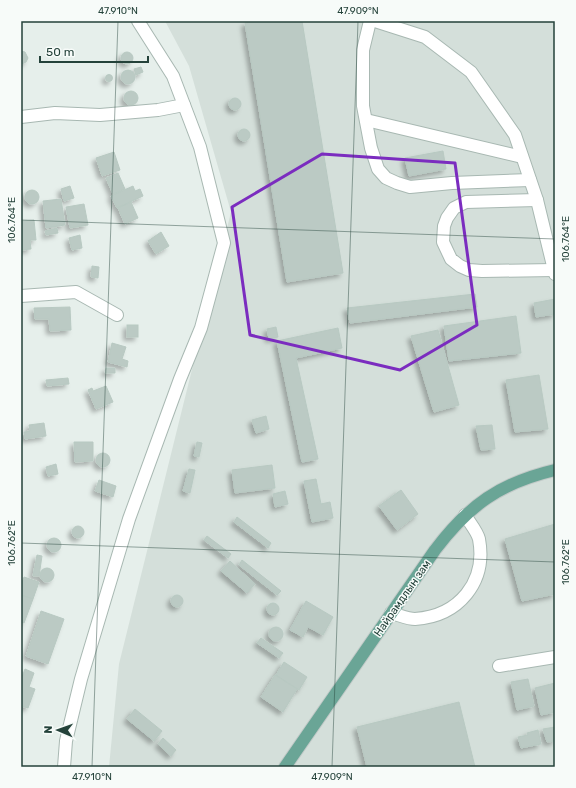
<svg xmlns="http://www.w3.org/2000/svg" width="576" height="788" font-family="Rubik,sans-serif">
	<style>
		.built { fill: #d4dfda }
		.building { fill: #bbcac4; stroke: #b8c9c2; filter: url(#shadow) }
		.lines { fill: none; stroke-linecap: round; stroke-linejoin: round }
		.minor-casing { stroke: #a8b8b2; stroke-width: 14 }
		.major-casing { stroke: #c2cac8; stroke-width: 14 }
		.minor { stroke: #fff; stroke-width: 12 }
		.major { stroke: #6aa596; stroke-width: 12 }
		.marked { fill: none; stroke: #7b2cbf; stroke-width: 3; stroke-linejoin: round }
		.ticks { fill: none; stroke: #24423a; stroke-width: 1; stroke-opacity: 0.45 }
		.labels { text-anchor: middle; stroke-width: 3; stroke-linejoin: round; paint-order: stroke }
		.street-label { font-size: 11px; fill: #24423a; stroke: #f7fbf9 }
		.neatline { fill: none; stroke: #24423a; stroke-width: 1.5 }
		.ticks-label { font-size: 10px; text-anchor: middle; fill: #24423a }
	</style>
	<defs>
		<filter id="shadow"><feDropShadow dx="-3.5" dy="3.5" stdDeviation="2" flood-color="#0004"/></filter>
	</defs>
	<rect width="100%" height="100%" fill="#e6efeb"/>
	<!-- built -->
	<path class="built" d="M 165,21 L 555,21 L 555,767 L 109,767 L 119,664 L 231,212 L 189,66 Z"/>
	<!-- building -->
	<g class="building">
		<path d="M 257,21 L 302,21 L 343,273 L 287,282 L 245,23 Z"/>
		<path d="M 21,51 L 25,52 L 28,58 L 26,62 L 22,64 Z"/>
		<circle cx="127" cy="58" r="6"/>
		<path d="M 141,67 L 143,72 L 136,75 L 134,69 Z"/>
		<circle cx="128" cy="77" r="7"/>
		<circle cx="109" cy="78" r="3.5"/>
		<circle cx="131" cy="98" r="7"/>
		<circle cx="235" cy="104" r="6"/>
		<circle cx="244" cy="135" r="6"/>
		<path d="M 443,151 L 446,169 L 409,176 L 405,158 Z"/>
		<path d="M 114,152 L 120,170 L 102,176 L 96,158 Z"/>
		<path d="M 118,173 L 125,189 L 113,194 L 106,178 Z"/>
		<path d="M 70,186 L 74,198 L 64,201 L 61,189 Z"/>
		<path d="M 133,186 L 135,191 L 140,189 L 143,196 L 117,208 L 111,196 Z"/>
		<circle cx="32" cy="197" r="7"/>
		<path d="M 61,199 L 65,225 L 46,228 L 43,201 Z"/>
		<path d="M 131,202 L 138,218 L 125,224 L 118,208 Z"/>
		<path d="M 84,204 L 88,225 L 70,228 L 66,207 Z"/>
		<path d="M 34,220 L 36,240 L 30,240 L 31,249 L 22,250 L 21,221 Z"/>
		<path d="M 57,228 L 58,233 L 46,235 L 45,231 Z"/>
		<path d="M 161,232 L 169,246 L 156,254 L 148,241 Z"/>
		<path d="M 80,235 L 82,248 L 72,250 L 69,238 Z"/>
		<path d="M 92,266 L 99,267 L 98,278 L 91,277 Z"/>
		<path d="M 475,294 L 477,307 L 350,323 L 347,308 Z"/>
		<path d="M 555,299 L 555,314 L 536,317 L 534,303 Z"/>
		<path d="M 70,307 L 71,330 L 50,331 L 49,319 L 35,319 L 34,308 Z"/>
		<path d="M 516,316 L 521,353 L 449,361 L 444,326 Z"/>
		<rect x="127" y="325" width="11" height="12"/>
		<path d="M 276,327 L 278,337 L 269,339 L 267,329 Z"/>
		<path d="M 338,328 L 342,348 L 296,358 L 318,459 L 302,462 L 277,341 Z"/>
		<path d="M 438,330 L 459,405 L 434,412 L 411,336 Z"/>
		<path d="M 112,343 L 126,347 L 122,359 L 128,361 L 127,367 L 108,362 Z"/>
		<path d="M 106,368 L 115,368 L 115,373 L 105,373 Z"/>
		<path d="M 539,375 L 548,429 L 515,432 L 506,380 Z"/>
		<path d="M 68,378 L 69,384 L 47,386 L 46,380 Z"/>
		<path d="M 106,386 L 113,402 L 96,409 L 88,390 L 92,388 L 93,391 Z"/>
		<path d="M 266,416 L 269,429 L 256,433 L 252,420 Z"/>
		<path d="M 44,423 L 46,436 L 25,439 L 24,432 L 30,431 L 29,425 Z"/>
		<path d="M 492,425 L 495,449 L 481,450 L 476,426 Z"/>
		<path d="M 74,442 L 93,442 L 93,461 L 75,462 Z"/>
		<path d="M 197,442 L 202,443 L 199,457 L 194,456 Z"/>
		<circle cx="103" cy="460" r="7"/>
		<path d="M 56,464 L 58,474 L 48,476 L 46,467 Z"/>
		<path d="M 272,465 L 275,488 L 235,493 L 232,470 Z"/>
		<path d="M 189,469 L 195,470 L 190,493 L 183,491 Z"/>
		<path d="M 316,479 L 321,504 L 330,502 L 333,518 L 312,522 L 304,481 Z"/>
		<path d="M 99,480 L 116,486 L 113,497 L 95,491 Z"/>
		<path d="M 401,490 L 418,514 L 397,530 L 379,506 Z"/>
		<path d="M 285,491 L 288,504 L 275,507 L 273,494 Z"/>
		<path d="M 237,517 L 271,543 L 268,548 L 234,522 Z"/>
		<path d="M 555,524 L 555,594 L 522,601 L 505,539 Z"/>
		<circle cx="78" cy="532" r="6"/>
		<path d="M 207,536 L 231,554 L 228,558 L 204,540 Z"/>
		<circle cx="54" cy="545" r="7"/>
		<path d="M 37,555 L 42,556 L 39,576 L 33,576 Z"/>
		<path d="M 242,560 L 281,591 L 277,595 L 239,565 Z"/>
		<path d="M 230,561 L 255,584 L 247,593 L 221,571 Z"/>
		<circle cx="47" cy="575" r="7"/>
		<path d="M 24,577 L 39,582 L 33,599 L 21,595 L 21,586 Z"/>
		<circle cx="177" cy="601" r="6"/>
		<path d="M 21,595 L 33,599 L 24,623 L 21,622 Z"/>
		<path d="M 306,601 L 333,617 L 323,635 L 308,627 L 303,637 L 290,630 Z"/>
		<circle cx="273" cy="609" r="6"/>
		<path d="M 41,611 L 64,619 L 48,664 L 26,656 Z"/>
		<circle cx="276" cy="634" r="7"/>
		<path d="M 261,638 L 283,653 L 279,658 L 257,643 Z"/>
		<path d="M 284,662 L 307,677 L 299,690 L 276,675 Z"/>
		<path d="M 25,669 L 34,673 L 29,687 L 35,689 L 28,708 L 21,706 L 21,680 Z"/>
		<path d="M 275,675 L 297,689 L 283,712 L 261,697 Z"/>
		<path d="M 528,679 L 534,706 L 517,710 L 511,682 Z"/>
		<path d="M 555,683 L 555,712 L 541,715 L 535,688 Z"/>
		<path d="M 459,702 L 475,767 L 367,767 L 357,727 Z"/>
		<path d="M 135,709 L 162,731 L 154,741 L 127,719 Z"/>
		<path d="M 555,727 L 555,741 L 547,742 L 543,729 Z"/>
		<path d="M 538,730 L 541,744 L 521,748 L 518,737 L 528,735 L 527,733 Z"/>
		<path d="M 163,738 L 176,750 L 171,756 L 158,744 Z"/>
	</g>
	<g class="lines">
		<defs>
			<g id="minor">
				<path d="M 370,21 L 363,50 L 363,106 L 371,148 L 378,169 L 386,178 L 397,183 L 410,187 L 452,183 L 530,180"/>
				<path d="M 375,21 L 425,37 L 471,72 L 515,135 L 537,200 L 555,274"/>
				<path d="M 21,117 L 55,113 L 100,115 L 158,110 L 184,105"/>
				<path d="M 366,120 L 522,157"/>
				<path d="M 537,200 L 466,202 L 454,208 L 447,218 L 444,226 L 443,242 L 451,259 L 460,266 L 469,270 L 482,271 L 554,270"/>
				<path d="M 21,296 L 76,292 L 117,315"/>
				<path d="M 391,613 C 399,615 408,619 415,619 C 459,616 487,582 479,539 C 477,531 469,522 465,515"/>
				<path d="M 499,666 L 555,657"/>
				<path d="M 64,767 L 66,741 L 81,679 L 129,519 L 180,379 L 201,328 L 224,243 L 200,147 L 173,76 L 138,21"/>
			</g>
			<path id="major" d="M 285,767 L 435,550 C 469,505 500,483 555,470"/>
		</defs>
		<!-- minor casing -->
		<use href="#minor" class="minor-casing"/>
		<!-- major casing -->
		<use href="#major" class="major-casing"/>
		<!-- minor -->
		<use href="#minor" class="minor"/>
		<!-- major -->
		<use href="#major" class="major"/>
	</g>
	<!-- marked area -->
	<path class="marked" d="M 322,154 L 455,163 L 477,325 L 400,370 L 250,335 L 232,207 Z"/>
	<!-- ticks -->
	<path class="ticks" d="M 21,220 L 555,239M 21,543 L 555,562M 92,767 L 118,21M 332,767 L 358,21"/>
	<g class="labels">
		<!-- street labels -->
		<g class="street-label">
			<text transform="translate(402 598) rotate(-55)" y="4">Найрамдлын зам</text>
		</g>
	</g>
	<!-- border -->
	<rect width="576" height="788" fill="none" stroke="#f7fbf9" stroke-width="44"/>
	<!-- north arrow -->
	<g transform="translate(58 730) rotate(272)" stroke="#f7fbf9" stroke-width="3" paint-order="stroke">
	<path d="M0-3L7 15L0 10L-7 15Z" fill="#24423a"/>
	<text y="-6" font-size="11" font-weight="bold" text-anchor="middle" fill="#24423a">N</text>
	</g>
	<!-- scale -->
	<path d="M40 56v6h108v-6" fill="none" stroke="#24423a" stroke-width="2"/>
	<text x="46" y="56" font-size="12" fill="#24423a" stroke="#f7fbf9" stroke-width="3" paint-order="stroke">50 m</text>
	<rect x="22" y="22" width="532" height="744" class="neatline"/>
	<g class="ticks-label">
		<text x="118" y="14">47.910°N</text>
		<text x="358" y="14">47.909°N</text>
		<text transform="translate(11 220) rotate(-90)" y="4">106.764°E</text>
		<text transform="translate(565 239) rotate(-90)" y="4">106.764°E</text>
		<text transform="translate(11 543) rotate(-90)" y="4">106.762°E</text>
		<text transform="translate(565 562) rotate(-90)" y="4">106.762°E</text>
		<text x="92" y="780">47.910°N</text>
		<text x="332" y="780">47.909°N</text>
	</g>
</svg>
